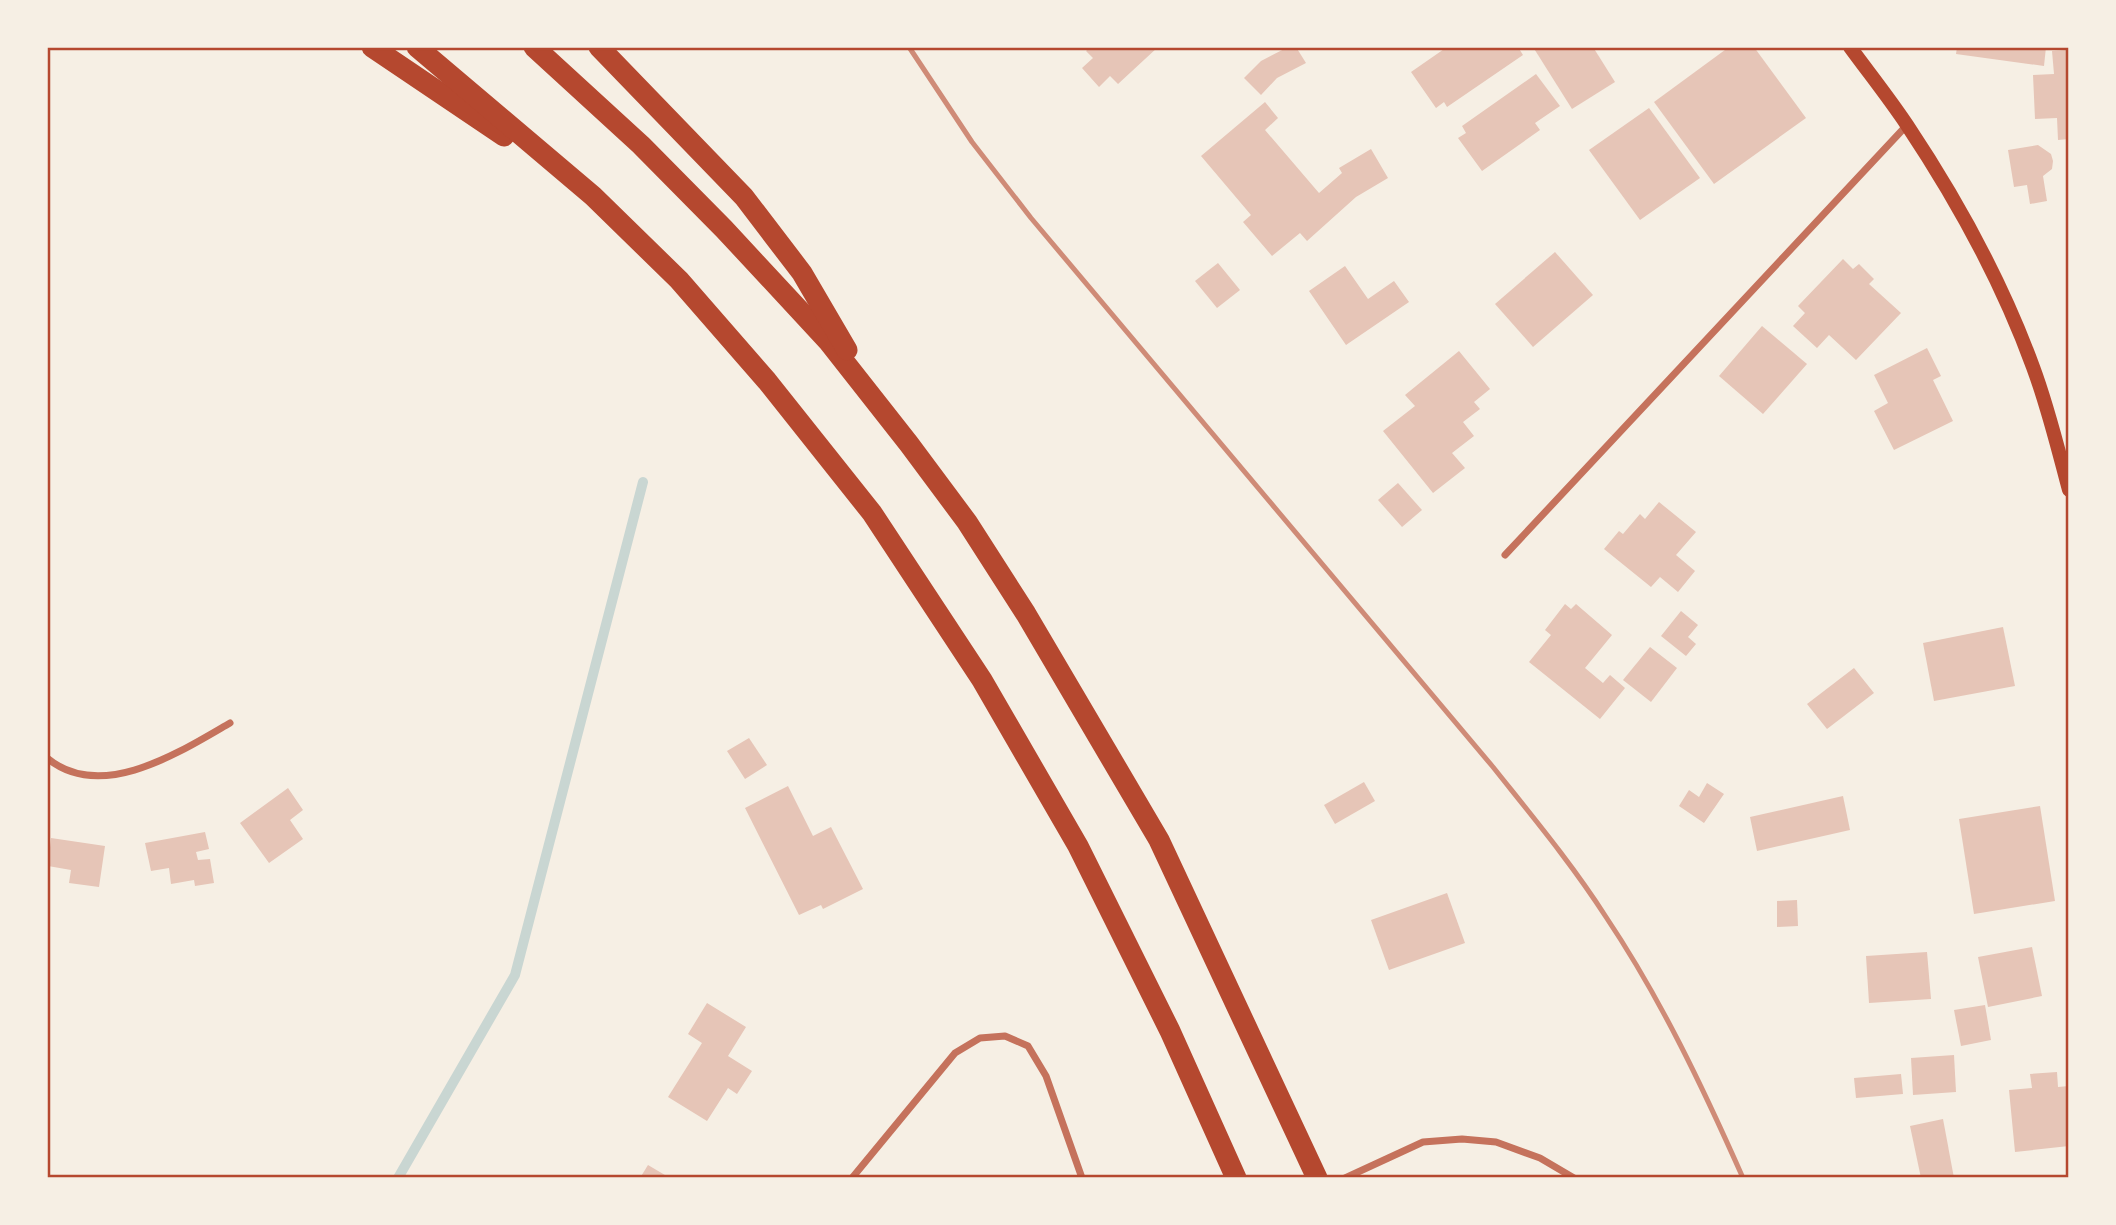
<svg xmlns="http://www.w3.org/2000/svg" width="2116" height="1225" font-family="Poppins,sans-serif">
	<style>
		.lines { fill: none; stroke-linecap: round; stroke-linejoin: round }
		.stream { stroke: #c9d6d2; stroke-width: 10 }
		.building { fill: #e6c5b7 }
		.minor { stroke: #c5725c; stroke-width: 7 }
		.secondary { stroke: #b5482f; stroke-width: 14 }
		.motorway { stroke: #b5482f; stroke-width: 21 }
		.rail { stroke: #cf8b77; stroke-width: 5 }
		.neatline { fill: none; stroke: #b5482f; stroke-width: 2.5 }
	</style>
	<rect width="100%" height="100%" fill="#f6efe4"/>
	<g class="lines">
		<!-- stream -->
		<path class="stream" d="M 398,1178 L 515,975 L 643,482"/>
	</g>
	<!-- building -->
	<g class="building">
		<path d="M 1090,47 L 1158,47 L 1118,84 L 1110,76 L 1099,87 L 1082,68 L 1093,58 L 1086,51 Z"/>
		<path d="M 1288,47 L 1296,47 L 1306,63 L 1277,78 L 1261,95 L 1244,78 L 1261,61 Z"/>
		<path d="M 1447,47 L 1518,47 L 1523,55 L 1447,107 L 1444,102 L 1436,108 L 1411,72 Z"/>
		<path d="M 1533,47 L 1593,47 L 1615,82 L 1572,109 Z"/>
		<path d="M 1729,47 L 1754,47 L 1806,118 L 1714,184 L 1654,102 Z"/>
		<path d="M 1957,47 L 2046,47 L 2044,66 L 1956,54 Z"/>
		<path d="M 2069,50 L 2069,139 L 2058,140 L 2057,118 L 2035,119 L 2033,75 L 2054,74 L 2052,51 Z"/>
		<path d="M 1536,74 L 1560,106 L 1535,123 L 1540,130 L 1482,171 L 1458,138 L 1466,133 L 1462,126 Z"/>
		<path d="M 1265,102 L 1278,118 L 1265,130 L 1319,193 L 1342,173 L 1339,168 L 1371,149 L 1388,178 L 1356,197 L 1307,241 L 1300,233 L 1272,256 L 1243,222 L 1251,215 L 1201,156 Z"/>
		<path d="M 1649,108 L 1700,178 L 1640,220 L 1589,150 Z"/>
		<path d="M 2038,145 L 2051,154 L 2053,161 L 2052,169 L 2043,176 L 2047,201 L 2030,204 L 2027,185 L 2014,187 L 2008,150 Z"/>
		<path d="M 1555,252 L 1593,295 L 1533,347 L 1495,304 Z"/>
		<path d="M 1843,259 L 1853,269 L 1859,264 L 1874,279 L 1869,284 L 1901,313 L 1856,360 L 1829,335 L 1817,348 L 1793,326 L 1805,313 L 1798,306 Z"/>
		<path d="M 1218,263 L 1240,290 L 1217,308 L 1195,281 Z"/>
		<path d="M 1345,266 L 1368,299 L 1394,281 L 1409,302 L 1346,345 L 1309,291 Z"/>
		<path d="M 1762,326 L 1807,364 L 1763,414 L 1719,376 Z"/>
		<path d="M 1927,348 L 1941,376 L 1933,380 L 1953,421 L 1894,450 L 1874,411 L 1888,403 L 1874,375 Z"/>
		<path d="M 1459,351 L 1490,389 L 1474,402 L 1480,409 L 1463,422 L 1474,436 L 1452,453 L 1465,468 L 1433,493 L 1383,431 L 1415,406 L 1405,395 Z"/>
		<path d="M 1398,483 L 1422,510 L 1402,527 L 1378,500 Z"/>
		<path d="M 1659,502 L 1696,532 L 1676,555 L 1695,571 L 1678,592 L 1660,577 L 1651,587 L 1604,549 L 1619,531 L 1623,534 L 1640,514 L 1645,519 Z"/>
		<path d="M 1565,604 L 1571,609 L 1576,604 L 1612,635 L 1585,668 L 1603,683 L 1610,675 L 1625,688 L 1600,719 L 1529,662 L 1551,635 L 1545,630 Z"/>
		<path d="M 1681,611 L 1698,625 L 1688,637 L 1696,644 L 1686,656 L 1661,636 Z"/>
		<path d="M 2003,627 L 2015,686 L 1934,701 L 1923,643 Z"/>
		<path d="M 1650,647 L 1677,668 L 1651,702 L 1623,680 Z"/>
		<path d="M 1854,668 L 1874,693 L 1827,729 L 1807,704 Z"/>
		<path d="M 749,738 L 767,765 L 745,779 L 727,751 Z"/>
		<path d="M 1364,782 L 1375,801 L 1335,824 L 1324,805 Z"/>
		<path d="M 1707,783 L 1724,794 L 1704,823 L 1679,806 L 1689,790 L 1699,797 Z"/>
		<path d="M 788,786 L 813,836 L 831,827 L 863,889 L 823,909 L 821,905 L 799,915 L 745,808 Z"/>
		<path d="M 288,788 L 303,810 L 290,820 L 303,839 L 269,863 L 240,823 Z"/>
		<path d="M 1843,796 L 1850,830 L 1757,851 L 1750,817 Z"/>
		<path d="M 2040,806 L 2055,901 L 1974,914 L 1959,819 Z"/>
		<path d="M 205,832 L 209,849 L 196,852 L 198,860 L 210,859 L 214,883 L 195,886 L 194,880 L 171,884 L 169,868 L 151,871 L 145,843 Z"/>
		<path d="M 51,838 L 105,846 L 99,887 L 69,883 L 71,870 L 48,866 Z"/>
		<path d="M 1447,893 L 1465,943 L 1389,970 L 1371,920 Z"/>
		<path d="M 1797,900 L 1798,926 L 1777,927 L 1777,901 Z"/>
		<path d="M 2032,947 L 2042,996 L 1988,1007 L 1978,957 Z"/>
		<path d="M 1927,952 L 1931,999 L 1869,1003 L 1866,956 Z"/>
		<path d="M 707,1003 L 746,1027 L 728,1056 L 752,1071 L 737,1094 L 728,1088 L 707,1121 L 668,1097 L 702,1043 L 688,1034 Z"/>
		<path d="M 1985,1005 L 1991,1040 L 1961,1046 L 1954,1010 Z"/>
		<path d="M 1954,1055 L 1956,1092 L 1913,1095 L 1911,1058 Z"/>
		<path d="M 2057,1072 L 2058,1087 L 2069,1086 L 2069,1146 L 2015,1152 L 2009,1090 L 2032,1088 L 2030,1074 Z"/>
		<path d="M 1901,1074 L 1903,1094 L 1856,1098 L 1854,1078 Z"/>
		<path d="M 1943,1119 L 1954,1178 L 1921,1178 L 1910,1126 Z"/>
		<path d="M 648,1165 L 670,1178 L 640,1178 Z"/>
	</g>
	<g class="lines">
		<!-- minor -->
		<g class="minor">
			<path d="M 1505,555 L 1907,125"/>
			<path d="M 47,758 C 101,803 180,752 230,723"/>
			<path d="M 852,1178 L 955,1053 L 980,1038 L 1005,1036 L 1028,1046 L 1046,1076 L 1082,1178"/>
			<path d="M 1345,1178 L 1423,1142 L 1462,1139 L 1496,1142 L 1540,1158 L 1574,1178"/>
		</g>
		<!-- secondary -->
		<path class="secondary" d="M 1850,47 C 1869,73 1889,98 1907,125 C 1957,200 2002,282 2033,367 C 2048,407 2058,449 2069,490"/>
		<!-- motorway -->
		<g class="motorway">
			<path d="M 372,47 L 504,136"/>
			<path d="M 417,47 L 593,196 L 679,280 L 767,381 L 872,513 L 982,680 L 1078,846 L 1170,1031 L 1236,1178"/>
			<path d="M 534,47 L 641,145 L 724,229 L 828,341 L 909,444 L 967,522 L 1026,614 L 1159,840 L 1317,1178"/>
			<path d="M 599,47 L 744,197 L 802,273 L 847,350"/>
		</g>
		<!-- rail -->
		<path class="rail" d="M 909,47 L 972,142 L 1031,218 L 1493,767 C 1532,816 1572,864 1606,917 C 1661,999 1703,1088 1743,1178"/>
	</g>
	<!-- border -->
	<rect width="2116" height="1225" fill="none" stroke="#f6efe4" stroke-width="98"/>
	<rect x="49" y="49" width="2018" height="1127" class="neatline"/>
</svg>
